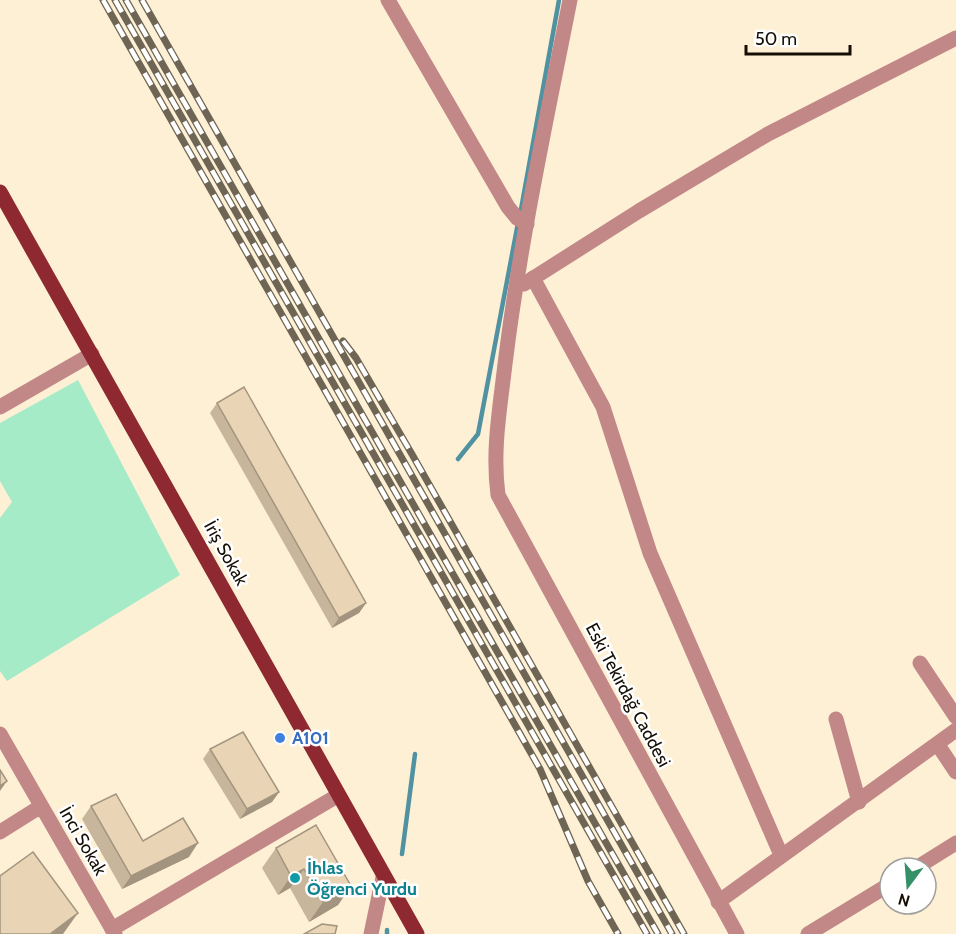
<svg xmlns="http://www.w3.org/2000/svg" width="956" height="934" font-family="Cabin,sans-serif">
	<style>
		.green { fill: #a5ebc7 }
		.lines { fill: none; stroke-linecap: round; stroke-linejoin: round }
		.stream { stroke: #5092a2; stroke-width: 4.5 }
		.minor { stroke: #c28887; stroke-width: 15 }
		.major { stroke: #8e2931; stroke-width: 15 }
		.rail-casing { stroke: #6e6554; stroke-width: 7 }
		.rail { stroke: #fff; stroke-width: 4.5; stroke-dasharray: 14; stroke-linecap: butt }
		.wall { fill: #c8b69c }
		.shaded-wall { fill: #a3947f }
		.building { fill: #e9d4b5; stroke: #a3947f; stroke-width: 1.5 }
		.shop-dot { fill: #3f7fe0; stroke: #fff; stroke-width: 2 }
		.culture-dot { fill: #0f9aa8; stroke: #fff; stroke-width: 2 }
		.labels { text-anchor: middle; stroke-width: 5; stroke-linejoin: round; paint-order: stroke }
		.street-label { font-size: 18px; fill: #140e04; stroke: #fff }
		.shop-label { font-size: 18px; font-weight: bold; fill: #366cbe; stroke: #fff; text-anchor: start }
		.culture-label { font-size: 18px; font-weight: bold; fill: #0d838f; stroke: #fff; text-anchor: start }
	</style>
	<rect width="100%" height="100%" fill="#fef0d5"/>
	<!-- green -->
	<path class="green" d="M 78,380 L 180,575 L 7,681 L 0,671 L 0,518 L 12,502 L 0,481 L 0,423 Z"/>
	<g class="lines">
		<!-- stream -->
		<g class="stream">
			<path d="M 520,215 L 559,0"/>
			<path d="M 458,459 L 478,434 L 518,223"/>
			<path d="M 402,854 L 415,754"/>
			<path d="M 387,934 L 387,930"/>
		</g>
		<!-- minor -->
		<g class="minor">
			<path d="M 388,0 L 508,207 L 517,218 L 527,224"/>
			<path d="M 570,0 C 546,121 520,242 505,364 C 500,408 492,451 498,495 L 737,934"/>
			<path d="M 533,278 L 603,407 L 650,553 L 781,855"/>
			<path d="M 524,284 L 639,211 L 768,134 L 956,38"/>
			<path d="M 0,407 L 92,354"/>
			<path d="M 920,663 L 956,717"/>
			<path d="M 836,719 L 859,802"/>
			<path d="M 0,734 L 115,934"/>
			<path d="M 938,745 L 956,772"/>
			<path d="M 0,832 L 35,810 L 42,809"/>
			<path d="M 916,868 L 956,843"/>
			<path d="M 718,902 L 956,730"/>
			<path d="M 112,929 L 337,796"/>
			<path d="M 371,934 L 383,877"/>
			<path d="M 808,934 L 890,884"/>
		</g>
		<!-- major -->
		<path class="major" d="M 0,192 L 417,934"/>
		<defs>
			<g id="rail">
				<path d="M 103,0 L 540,769 L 588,881 L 618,934"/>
				<path d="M 115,0 L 647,934"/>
				<path d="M 126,0 L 658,934"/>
				<path d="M 142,0 L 672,934"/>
				<path d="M 343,341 L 356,358 L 413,456 L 684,934"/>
			</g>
		</defs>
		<!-- rail casing -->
		<use href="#rail" class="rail-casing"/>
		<!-- rail -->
		<use href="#rail" class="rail"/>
	</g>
	<!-- wall -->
	<g class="wall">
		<path d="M 217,403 L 366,603 L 359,613 L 332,628 L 210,413 Z"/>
		<path d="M 210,749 L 279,792 L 272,802 L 240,819 L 203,759 Z"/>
		<path d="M 91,806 L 143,841 L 189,857 L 122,889 L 82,819 Z"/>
		<path d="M 276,848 L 351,886 L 338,905 L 309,922 L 290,888 L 278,895 L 262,868 Z"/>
	</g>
	<!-- shaded-wall -->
	<g class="shaded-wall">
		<path d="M 366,603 L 359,613 L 332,628 L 339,618 Z"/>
		<path d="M 7,781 L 0,791 L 0,786 Z"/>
		<path d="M 279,792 L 272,802 L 240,819 L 247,809 Z"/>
		<path d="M 198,843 L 189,857 L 122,889 L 131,876 Z"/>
		<path d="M 304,869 L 290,888 L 278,895 L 291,876 Z"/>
		<path d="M 351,886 L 338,905 L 309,922 L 323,902 Z"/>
		<path d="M 78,913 L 63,934 L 50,934 Z"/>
	</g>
	<!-- building -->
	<g class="building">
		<path d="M 244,387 L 366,603 L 339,618 L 217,403 Z"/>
		<path d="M 243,732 L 279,792 L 247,809 L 210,749 Z"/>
		<path d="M 0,770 L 7,781 L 0,786 Z"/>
		<path d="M 116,794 L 143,841 L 183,818 L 198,843 L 131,876 L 91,806 Z"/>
		<path d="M 316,825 L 351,886 L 323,902 L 304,869 L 291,876 L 276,848 Z"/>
		<path d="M 33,852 L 78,913 L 50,934 L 0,934 L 0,876 Z"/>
		<path d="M 322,924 L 337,926 L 335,934 L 304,934 Z"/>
	</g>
	<!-- markers -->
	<circle class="shop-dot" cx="280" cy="738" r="6"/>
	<circle class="culture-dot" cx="295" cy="878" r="6"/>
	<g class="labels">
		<!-- street labels -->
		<g class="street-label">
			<text transform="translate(226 553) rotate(61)" y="6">İriş Sokak</text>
			<text transform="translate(628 695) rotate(62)" y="6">Eski Tekirdağ Caddesi</text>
			<text transform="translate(83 841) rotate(60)" y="6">İnci Sokak</text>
		</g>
		<!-- shop labels -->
		<g class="shop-label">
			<text x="292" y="744">A101</text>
		</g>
		<!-- culture labels -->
		<g class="culture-label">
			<text x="307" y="874">İhlas<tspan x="307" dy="21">Öğrenci Yurdu</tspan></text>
		</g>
	</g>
	<!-- north arrow -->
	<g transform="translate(908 886) rotate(196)"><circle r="28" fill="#ffffff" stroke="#a19f9b" stroke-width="1.5"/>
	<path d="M0-4.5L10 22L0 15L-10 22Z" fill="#349067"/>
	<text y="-9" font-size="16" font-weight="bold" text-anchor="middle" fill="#140e04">N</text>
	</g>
	<!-- scale -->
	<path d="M746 45v9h104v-9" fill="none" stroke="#140e04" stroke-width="3"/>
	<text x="755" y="45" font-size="18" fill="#140e04" stroke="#ffffff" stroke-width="4.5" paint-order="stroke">50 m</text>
</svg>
